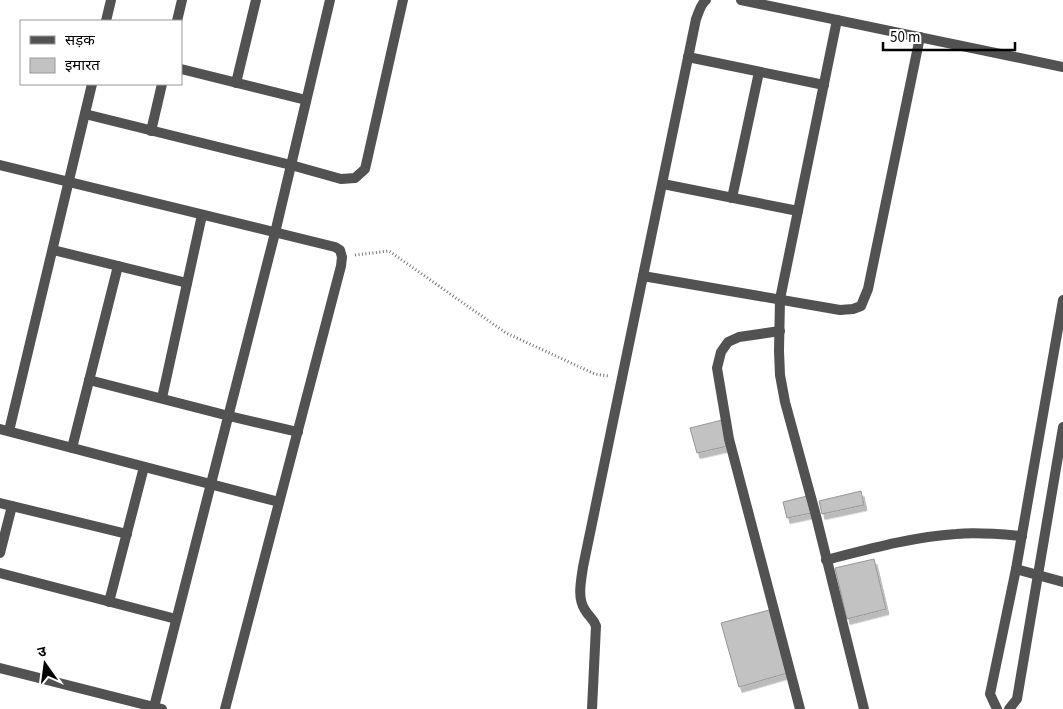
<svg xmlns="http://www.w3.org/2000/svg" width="1063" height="709" font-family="'Source Sans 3','Noto Sans Devanagari',sans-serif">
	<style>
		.building { fill: #c2c2c2; stroke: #969696; filter: url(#shadow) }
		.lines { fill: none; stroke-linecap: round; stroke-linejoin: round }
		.path { stroke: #747474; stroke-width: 3; stroke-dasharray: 1 2.5; stroke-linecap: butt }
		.minor { stroke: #525252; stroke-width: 10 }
	</style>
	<defs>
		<filter id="shadow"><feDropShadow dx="3" dy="5.5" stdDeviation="0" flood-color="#0004"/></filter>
	</defs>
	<rect width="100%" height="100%" fill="#fff"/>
	<!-- building -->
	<g class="building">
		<path d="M 722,420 L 728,446 L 697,453 L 690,428 Z"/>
		<path d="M 861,491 L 864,505 L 822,514 L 819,501 Z"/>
		<path d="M 807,496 L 811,513 L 787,518 L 783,502 Z"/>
		<path d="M 874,559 L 886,609 L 847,619 L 835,568 Z"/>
		<path d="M 769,610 L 787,673 L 739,687 L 721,623 Z"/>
	</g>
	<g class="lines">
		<!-- path -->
		<path class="path" d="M 355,255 L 389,251 L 506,333 L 595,374 L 608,376"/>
		<!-- minor -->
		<g class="minor">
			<path d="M 741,0 L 1063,67"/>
			<path d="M 837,20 L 780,299 L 779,351 L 780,375 L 785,402 L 815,512 L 864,709"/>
			<path d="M 106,21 L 111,0"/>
			<path d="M 177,21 L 182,0"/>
			<path d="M 688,57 L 824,85"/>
			<path d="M 181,69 L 306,100"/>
			<path d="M 236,83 L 256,0"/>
			<path d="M 85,114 L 291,165 L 341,179 L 355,178 L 365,169 L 368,156 L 403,0"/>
			<path d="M 151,131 L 162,84"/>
			<path d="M 0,165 L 335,247 L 340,250 L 342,257 L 341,266 L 225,709"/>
			<path d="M 663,184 L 798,211"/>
			<path d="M 732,198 L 759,72"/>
			<path d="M 53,250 L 187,283"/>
			<path d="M 643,276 L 840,310 L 853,309 L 861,306 L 868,289 L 920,37"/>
			<path d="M 780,331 L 739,337 L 728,342 L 721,352 L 717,368 L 729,439 L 800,709"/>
			<path d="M 89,380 L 229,416 L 298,432"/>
			<path d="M 162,398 L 202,215"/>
			<path d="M 0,429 L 279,502"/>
			<path d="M 9,431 L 92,84"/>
			<path d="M 72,448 L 118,266"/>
			<path d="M 0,503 L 127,534"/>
			<path d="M 0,553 L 12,506"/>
			<path d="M 826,560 C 869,549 912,537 956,534 C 978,532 1000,534 1022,536"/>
			<path d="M 1016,569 L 1063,582"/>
			<path d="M 0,573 L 176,619"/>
			<path d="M 109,602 L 144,467"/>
			<path d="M 0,668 L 162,709"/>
			<path d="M 154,707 L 275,233 L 330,0"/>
			<path d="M 592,709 L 596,626 C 593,618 589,617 585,610 C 577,598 581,581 583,567 L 696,19 C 699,12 700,5 706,0"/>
			<path d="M 997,709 L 990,694 L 1016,569 L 1063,300"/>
			<path d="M 1009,709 L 1017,699 L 1063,427"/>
		</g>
	</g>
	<!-- legend -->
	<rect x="20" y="20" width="162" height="65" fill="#ffffff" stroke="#999999"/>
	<rect x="30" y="36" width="25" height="8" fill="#525252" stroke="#999999"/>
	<text x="65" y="45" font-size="15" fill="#000000">सड़क</text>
	<rect x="30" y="58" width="25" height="15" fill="#c2c2c2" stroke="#999999"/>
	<text x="65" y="70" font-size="15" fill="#000000">इमारत</text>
	<!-- north arrow -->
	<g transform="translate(45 664) rotate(346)" stroke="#ffffff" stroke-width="4" paint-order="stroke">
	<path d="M0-4L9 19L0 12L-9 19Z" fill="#000000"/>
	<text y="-8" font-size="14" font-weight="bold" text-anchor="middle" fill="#000000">उ</text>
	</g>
	<!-- scale -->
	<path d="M883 42v8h132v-8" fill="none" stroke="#000000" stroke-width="2.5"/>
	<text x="890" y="42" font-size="15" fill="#000000" stroke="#ffffff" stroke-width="4" paint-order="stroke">50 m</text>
</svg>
